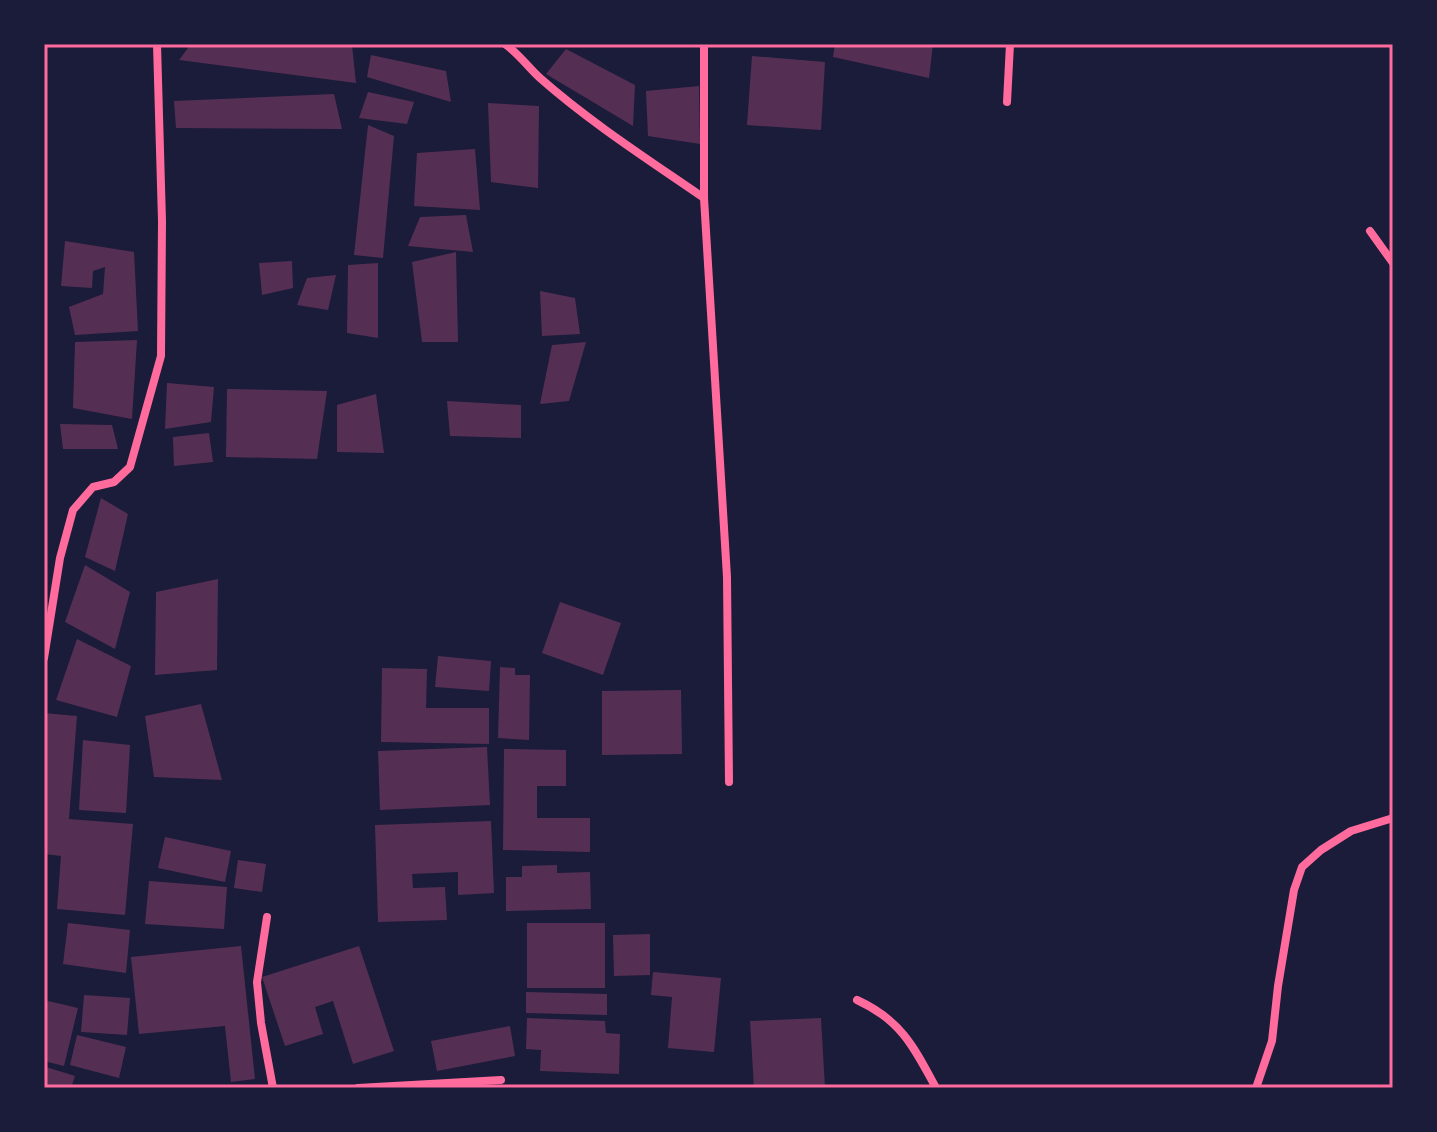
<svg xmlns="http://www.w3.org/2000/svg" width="1437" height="1132" font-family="Quicksand,sans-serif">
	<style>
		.building { fill: #542f53 }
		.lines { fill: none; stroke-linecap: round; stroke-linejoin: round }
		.minor { stroke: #ff6b9d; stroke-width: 8 }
		.neatline { fill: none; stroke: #ff6b9d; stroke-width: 3 }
	</style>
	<rect width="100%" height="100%" fill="#1b1b3a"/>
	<!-- building -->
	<g class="building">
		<path d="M 191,44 L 352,45 L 356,83 L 179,60 Z"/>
		<path d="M 835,44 L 933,44 L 929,78 L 833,57 Z"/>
		<path d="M 566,49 L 635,85 L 633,126 L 546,74 Z"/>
		<path d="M 371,55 L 446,71 L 451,102 L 367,77 Z"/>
		<path d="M 752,56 L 825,62 L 821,130 L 747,125 Z"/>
		<path d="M 699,86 L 700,144 L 648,136 L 646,91 Z"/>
		<path d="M 368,92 L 414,102 L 407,124 L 359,118 Z"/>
		<path d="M 334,94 L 342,129 L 176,128 L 174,101 Z"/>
		<path d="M 488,103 L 539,106 L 538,188 L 491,182 Z"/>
		<path d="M 368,125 L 394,136 L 383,258 L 354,255 Z"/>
		<path d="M 475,149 L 480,210 L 414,206 L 417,153 Z"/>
		<path d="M 466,215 L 473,252 L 408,246 L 420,217 Z"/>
		<path d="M 65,241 L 134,252 L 138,331 L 75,335 L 69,307 L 103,294 L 105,267 L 93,271 L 92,288 L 61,286 Z"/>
		<path d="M 456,252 L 458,342 L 422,342 L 412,262 Z"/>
		<path d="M 292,261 L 293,288 L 262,295 L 259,263 Z"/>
		<path d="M 378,263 L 378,338 L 347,333 L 348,265 Z"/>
		<path d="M 336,275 L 328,310 L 297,305 L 307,278 Z"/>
		<path d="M 540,291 L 575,298 L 580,334 L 542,336 Z"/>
		<path d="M 137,340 L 132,419 L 73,408 L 75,342 Z"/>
		<path d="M 586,342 L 569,401 L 540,404 L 552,345 Z"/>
		<path d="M 167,383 L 214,387 L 211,422 L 165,429 Z"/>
		<path d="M 227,389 L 327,391 L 317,459 L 226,457 Z"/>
		<path d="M 376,394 L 384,453 L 337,452 L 337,405 Z"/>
		<path d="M 447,401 L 521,405 L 521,438 L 450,436 Z"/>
		<path d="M 60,424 L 112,425 L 118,449 L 63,449 Z"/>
		<path d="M 209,433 L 213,462 L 174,466 L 173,437 Z"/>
		<path d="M 101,498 L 128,514 L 115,571 L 85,557 Z"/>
		<path d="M 85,565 L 130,592 L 115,649 L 65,622 Z"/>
		<path d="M 218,579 L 217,670 L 155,675 L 156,592 Z"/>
		<path d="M 560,602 L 621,623 L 603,675 L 542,653 Z"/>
		<path d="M 77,639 L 131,666 L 117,717 L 56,700 Z"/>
		<path d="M 438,656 L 491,661 L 489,691 L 435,687 Z"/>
		<path d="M 500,667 L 515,668 L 515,675 L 530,675 L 529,740 L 498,738 Z"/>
		<path d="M 382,668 L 427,669 L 426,708 L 489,708 L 489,744 L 381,742 Z"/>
		<path d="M 681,690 L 682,754 L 602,755 L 602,691 Z"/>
		<path d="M 201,704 L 222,780 L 154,777 L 145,716 Z"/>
		<path d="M 44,713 L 77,716 L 69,819 L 133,824 L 125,915 L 57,909 L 61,856 L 44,854 Z"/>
		<path d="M 83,740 L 130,745 L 126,813 L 79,810 Z"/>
		<path d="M 487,747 L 490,805 L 380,810 L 378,751 Z"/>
		<path d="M 504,749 L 566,750 L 566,786 L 537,786 L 537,818 L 590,818 L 590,852 L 503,850 Z"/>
		<path d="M 491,821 L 494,893 L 458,895 L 458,872 L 412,874 L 413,888 L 445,887 L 447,920 L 378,922 L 375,825 Z"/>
		<path d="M 165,837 L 231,851 L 225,882 L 158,868 Z"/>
		<path d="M 238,860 L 266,864 L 262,892 L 234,888 Z"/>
		<path d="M 557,865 L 557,873 L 590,872 L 591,909 L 506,911 L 506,877 L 522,877 L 522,866 Z"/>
		<path d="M 149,881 L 227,887 L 224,929 L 145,924 Z"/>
		<path d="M 68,923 L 130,930 L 126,973 L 63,964 Z"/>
		<rect x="527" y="923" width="78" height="65"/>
		<path d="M 650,934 L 650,975 L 614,976 L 613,935 Z"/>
		<path d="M 241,946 L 255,1079 L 231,1082 L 225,1026 L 139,1034 L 131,957 Z"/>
		<path d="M 359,946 L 394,1051 L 353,1064 L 333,1001 L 315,1007 L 323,1034 L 285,1046 L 262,977 Z"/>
		<path d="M 653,972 L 721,978 L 714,1052 L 668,1048 L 672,997 L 651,995 Z"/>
		<path d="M 526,992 L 607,994 L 607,1015 L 526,1013 Z"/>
		<path d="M 84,995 L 130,998 L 127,1035 L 81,1032 Z"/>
		<path d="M 44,1000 L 78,1008 L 64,1066 L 44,1061 Z"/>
		<path d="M 527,1018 L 605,1021 L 606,1033 L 620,1034 L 619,1074 L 540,1071 L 541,1050 L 526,1049 Z"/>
		<path d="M 821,1018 L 825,1088 L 754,1088 L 750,1021 Z"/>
		<path d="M 510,1026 L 515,1056 L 437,1071 L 431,1041 Z"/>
		<path d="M 77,1035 L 126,1047 L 119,1078 L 70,1065 Z"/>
		<path d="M 46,1067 L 75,1076 L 71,1088 L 44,1088 Z"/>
	</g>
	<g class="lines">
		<!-- minor -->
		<g class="minor">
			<path d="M 505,44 C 519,54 528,67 540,78 C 591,123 649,160 704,198"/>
			<path d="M 704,44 L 704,198 L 727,577 L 729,782"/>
			<path d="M 1007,102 L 1010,44"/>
			<path d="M 1370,231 L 1393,263"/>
			<path d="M 44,658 L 60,558 L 73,510 L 93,487 L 114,482 L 130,467 L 161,356 L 162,221 L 157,44"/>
			<path d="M 267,917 L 257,982 L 261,1023 L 273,1088"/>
			<path d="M 857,1000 C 901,1020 914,1047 936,1088"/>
			<path d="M 358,1088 L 501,1080"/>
			<path d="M 1256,1088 L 1272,1041 L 1278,986 L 1294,890 L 1302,867 L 1321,850 L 1351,831 L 1393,818"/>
		</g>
	</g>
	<!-- border -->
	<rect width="1437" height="1132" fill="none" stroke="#1b1b3a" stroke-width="92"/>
	<rect x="46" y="46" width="1345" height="1040" class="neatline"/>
</svg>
